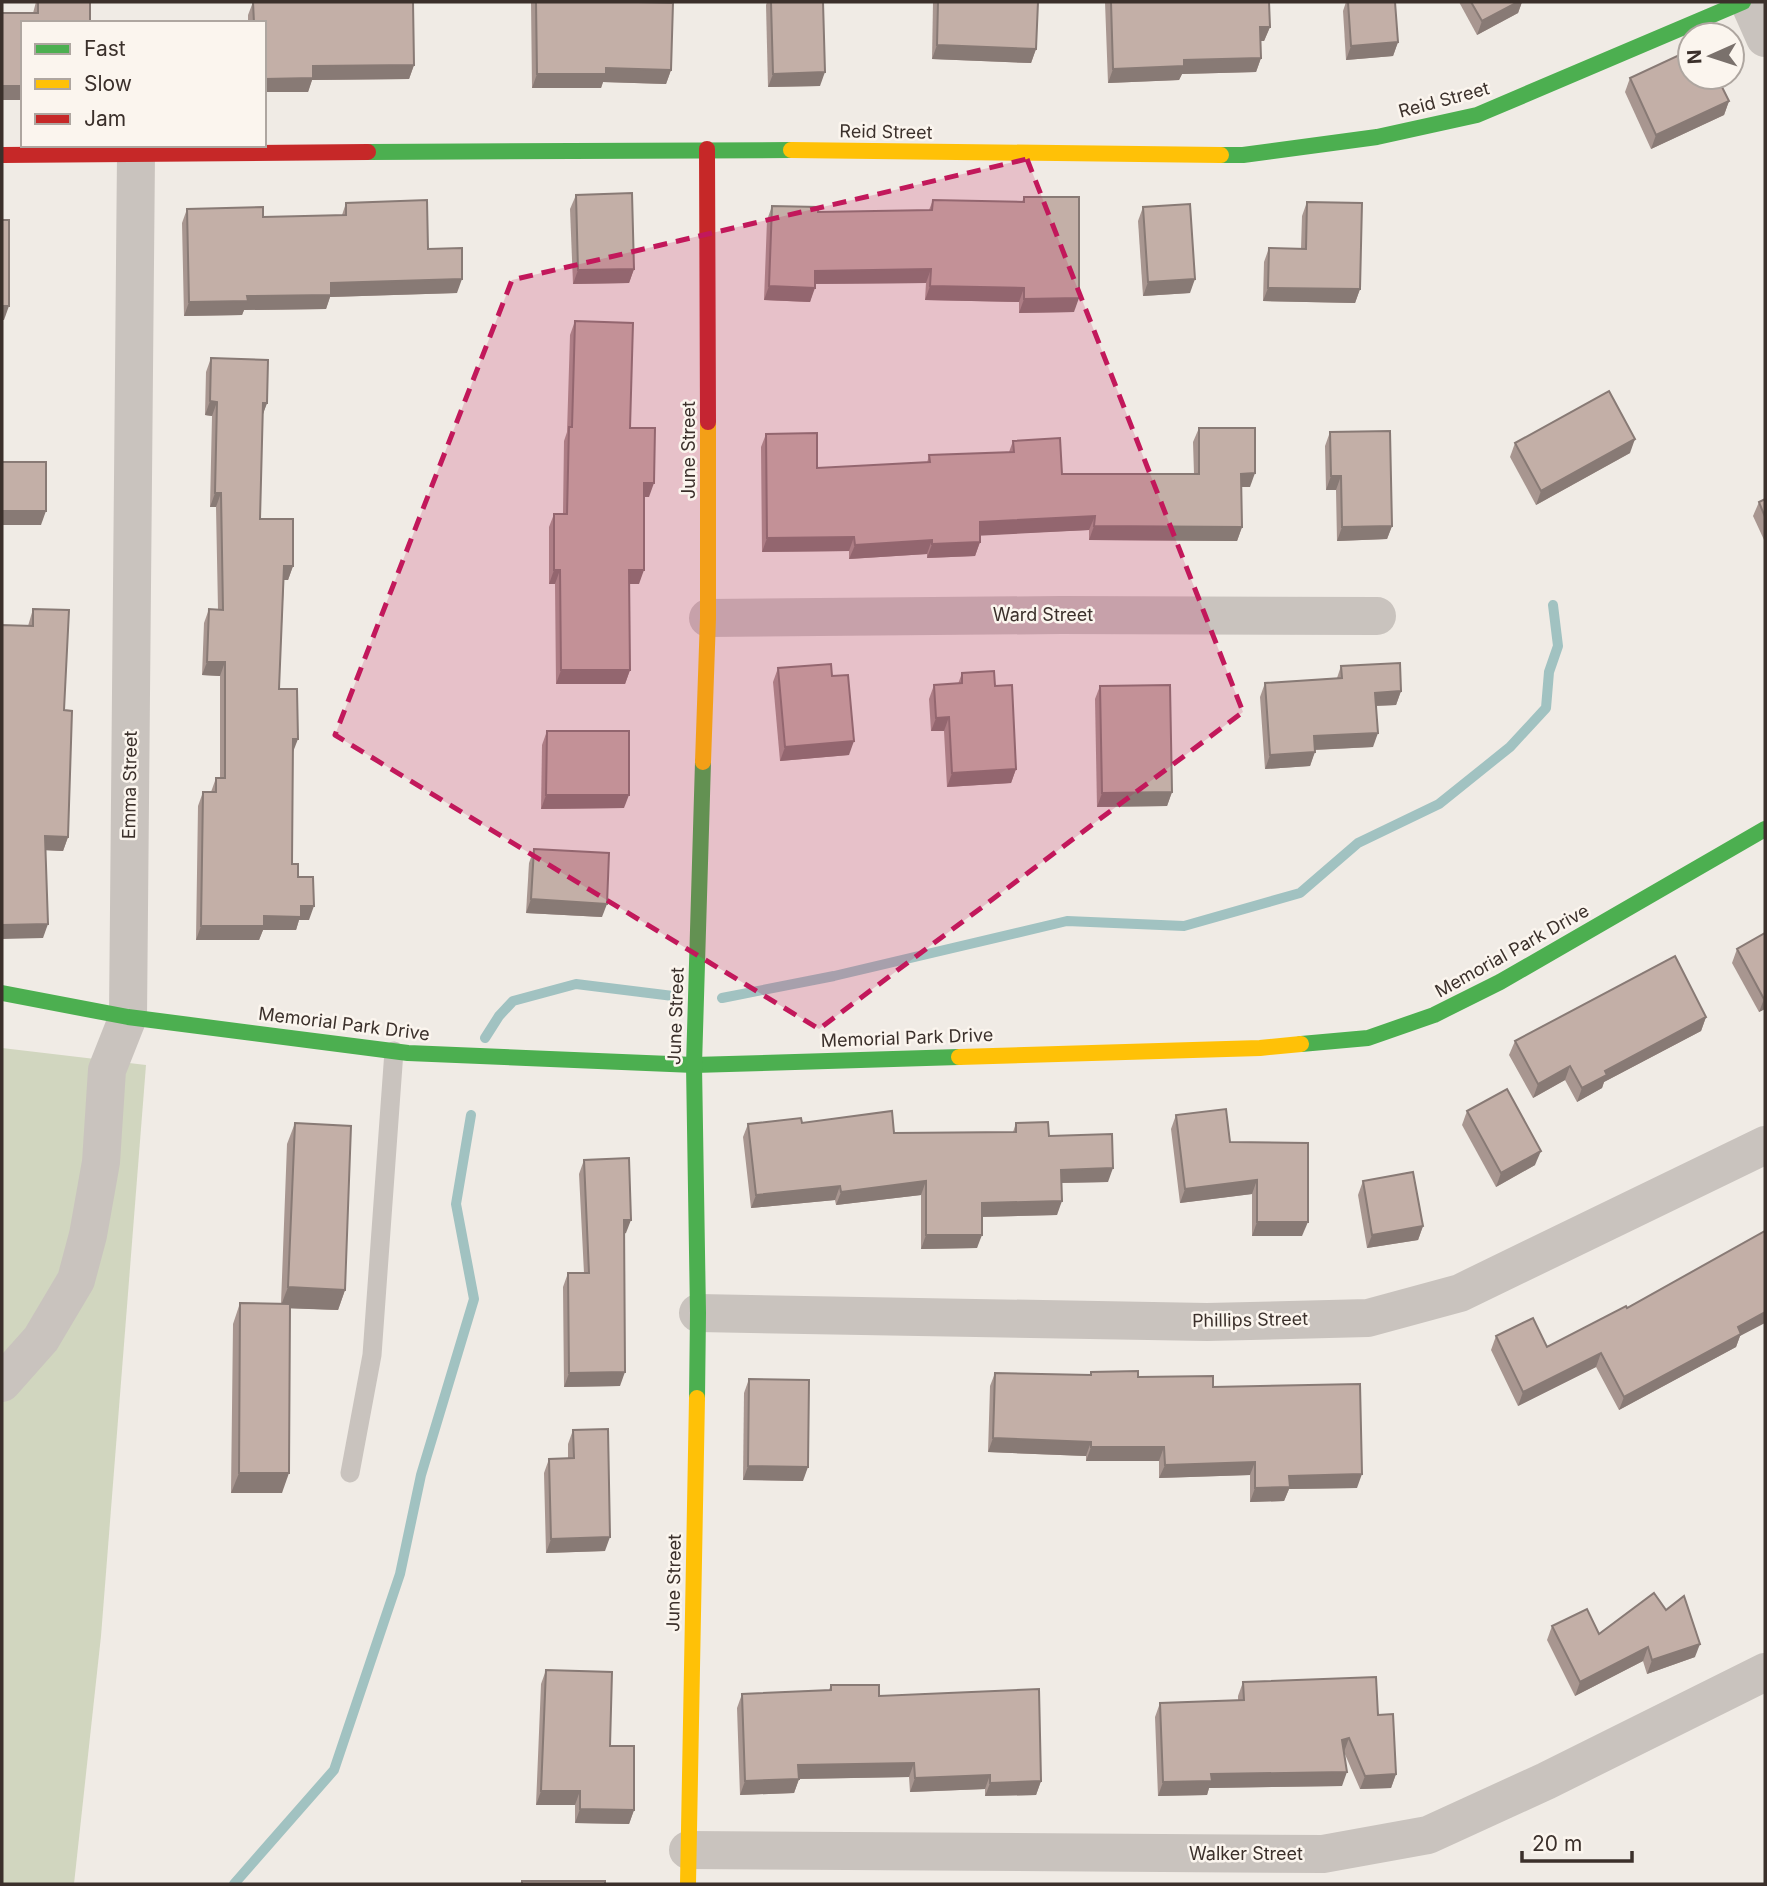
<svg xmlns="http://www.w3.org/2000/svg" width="1767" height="1886" font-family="Inter,sans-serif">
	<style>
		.green { fill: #d1d6bf }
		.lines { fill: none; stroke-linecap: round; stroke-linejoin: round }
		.stream { stroke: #a1c2c1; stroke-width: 10 }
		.lane { stroke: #c9c3be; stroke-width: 19 }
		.street { stroke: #c9c3be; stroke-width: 38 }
		.fast { stroke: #4caf50; stroke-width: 16 }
		.slow { stroke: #ffc107; stroke-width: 16 }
		.jam { stroke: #c62828; stroke-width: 16 }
		.wall { fill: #a89690 }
		.shaded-wall { fill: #887a75 }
		.building { fill: #c3afa7; stroke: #887a75; stroke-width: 2 }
		.marked { fill: #c2185b; fill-opacity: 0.2; stroke: #c2185b; stroke-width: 5; stroke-dasharray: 14 9; stroke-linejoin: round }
		.labels { text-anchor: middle; stroke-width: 5; stroke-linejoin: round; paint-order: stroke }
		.street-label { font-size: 18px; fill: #3b302b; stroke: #fbf5ee }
	</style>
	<rect width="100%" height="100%" fill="#f0ebe5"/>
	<!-- green -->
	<path class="green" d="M 2,1048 L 146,1065 L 101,1636 L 74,1884 L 2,1884 Z"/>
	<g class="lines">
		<!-- stream -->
		<g class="stream">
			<path d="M 722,998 L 834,976 L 1067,921 L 1184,926 L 1300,893 L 1358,843 L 1439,804 L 1510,747 L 1546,708 L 1549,672 L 1558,646 L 1553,605"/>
			<path d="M 485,1038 L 499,1016 L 513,1001 L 576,984 L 673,996"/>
			<path d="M 234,1884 L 334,1770 L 400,1574 L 421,1475 L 474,1299 L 456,1204 L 471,1115"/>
		</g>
		<!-- lane -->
		<path class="lane" d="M 350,1473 L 372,1355 L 394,1051"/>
		<!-- street -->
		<g class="street">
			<path d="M 1749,2 L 1765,38"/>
			<path d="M 708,618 L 1061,615 L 1377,616"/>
			<path d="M 698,1313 L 1207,1322 L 1368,1318 L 1460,1293 L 1765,1145"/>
			<path d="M 2,1383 L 41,1339 L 76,1280 L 88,1235 L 101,1162 L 107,1070 L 128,1017 L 136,155"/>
			<path d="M 688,1850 L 1323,1854 L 1428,1835 L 1546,1781 L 1765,1672"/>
		</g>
		<!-- fast -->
		<g class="fast">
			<path d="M 368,152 L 791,150"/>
			<path d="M 1221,155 L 1243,155 L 1377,137 L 1477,115 L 1743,2"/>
			<path d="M 2,993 L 128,1017 L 408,1053 L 694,1065 L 959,1057"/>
			<path d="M 1301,1044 L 1368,1038 L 1434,1015 L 1500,982 L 1765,829"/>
			<path d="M 697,1398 L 698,1313 L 694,1065 L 703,762"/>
		</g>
		<!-- slow -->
		<g class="slow">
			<path d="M 791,150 L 1221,155"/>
			<path d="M 703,762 L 708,618 L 708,422"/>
			<path d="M 959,1057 L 1260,1048 L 1301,1044"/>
			<path d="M 688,1884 L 697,1398"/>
		</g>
		<!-- jam -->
		<g class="jam">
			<path d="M 707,149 L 708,422"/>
			<path d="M 2,155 L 368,152"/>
		</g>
	</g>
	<!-- wall -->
	<g class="wall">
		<path d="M 36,2 L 90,2 L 23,23 L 23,100 L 2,100 L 2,13 L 33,13 Z"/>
		<path d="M 253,2 L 414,65 L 409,79 L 312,80 L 308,92 L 264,23 L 248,23 L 248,15 Z"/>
		<path d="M 531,2 L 638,2 L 671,70 L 666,84 L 603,82 L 601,88 L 532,88 Z"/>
		<path d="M 767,2 L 771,2 L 820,86 L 768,87 L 766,5 Z"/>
		<path d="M 933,2 L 1038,2 L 1036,49 L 1031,63 L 932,59 Z"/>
		<path d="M 1105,2 L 1269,2 L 1270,27 L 1264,41 L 1261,41 L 1261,58 L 1256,72 L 1182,74 L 1179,80 L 1108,83 Z"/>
		<path d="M 1346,2 L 1395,2 L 1398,42 L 1393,56 L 1346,60 L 1343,11 Z"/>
		<path d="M 1459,2 L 1522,2 L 1518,13 L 1477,35 Z"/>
		<path d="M 1630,78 L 1729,101 L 1724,115 L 1651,149 L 1625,92 Z"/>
		<path d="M 576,195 L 634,269 L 629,283 L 573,284 L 570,209 Z"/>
		<path d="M 1024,197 L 1074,312 L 1019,313 L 1019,302 L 925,300 L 926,283 L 815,284 L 810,302 L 764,300 L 767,220 L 772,206 L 818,212 L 929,210 L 933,200 L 1022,202 Z"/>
		<path d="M 1307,202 L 1360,289 L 1355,303 L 1263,301 L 1264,262 L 1269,248 L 1301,249 L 1302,216 Z"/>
		<path d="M 346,203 L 428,249 L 457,293 L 330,297 L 326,309 L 244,310 L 242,315 L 184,316 L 182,223 L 187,209 L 263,217 L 342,215 Z"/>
		<path d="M 1143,207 L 1190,293 L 1143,296 L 1138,221 Z"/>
		<path d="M 575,321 L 630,428 L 649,497 L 644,497 L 639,584 L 629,584 L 630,670 L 625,684 L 556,684 L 555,584 L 549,584 L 549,527 L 554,514 L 563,514 L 564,441 L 567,432 L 570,335 Z"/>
		<path d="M 211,358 L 267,403 L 262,416 L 260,519 L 293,566 L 288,580 L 284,580 L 279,689 L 293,752 L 292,864 L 298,877 L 309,920 L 299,920 L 296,930 L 263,930 L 259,940 L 196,940 L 198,806 L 203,792 L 211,792 L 216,778 L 220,778 L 220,676 L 202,675 L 204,623 L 209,609 L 218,609 L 216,507 L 210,507 L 212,416 L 205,415 L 206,372 Z"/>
		<path d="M 1199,428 L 1250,487 L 1241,487 L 1242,527 L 1237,541 L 1089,540 L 1089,530 L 980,535 L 980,542 L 975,556 L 927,558 L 927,554 L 849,559 L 849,551 L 762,552 L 761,447 L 766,434 L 817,468 L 927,463 L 929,455 L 1009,452 L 1013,441 L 1062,474 L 1194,474 L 1193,442 Z"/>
		<path d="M 1330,432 L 1392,526 L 1387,539 L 1337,541 L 1336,490 L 1326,490 L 1325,446 Z"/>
		<path d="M 1515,443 L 1630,453 L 1536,505 L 1510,457 Z"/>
		<path d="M 1765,499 L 1765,542 L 1753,516 L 1759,502 Z"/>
		<path d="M 33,609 L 64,710 L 68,837 L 63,851 L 46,850 L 43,938 L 28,626 Z"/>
		<path d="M 1341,666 L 1401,691 L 1396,705 L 1376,706 L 1373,747 L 1315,750 L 1310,766 L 1265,769 L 1260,697 L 1265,683 L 1337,678 Z"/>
		<path d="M 778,668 L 832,676 L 849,755 L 780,761 L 773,682 Z"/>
		<path d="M 962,673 L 995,686 L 1016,769 L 1011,783 L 947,787 L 944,731 L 931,731 L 929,699 L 934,685 L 958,684 Z"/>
		<path d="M 1100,686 L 1172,792 L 1167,806 L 1097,807 L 1095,699 Z"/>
		<path d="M 547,731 L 624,808 L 541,809 L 542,745 Z"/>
		<path d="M 534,849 L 602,917 L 526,913 L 529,863 Z"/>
		<path d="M 1765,933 L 1765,1009 L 1759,1012 L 1732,963 L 1737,949 Z"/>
		<path d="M 1706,1017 L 1701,1031 L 1604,1082 L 1602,1088 L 1577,1102 L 1565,1080 L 1533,1098 L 1509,1055 L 1515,1041 Z"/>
		<path d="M 1467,1111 L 1535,1165 L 1496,1187 L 1462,1125 Z"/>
		<path d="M 1176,1115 L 1230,1142 L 1302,1236 L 1252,1236 L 1252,1194 L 1180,1203 L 1171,1129 Z"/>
		<path d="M 295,1123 L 345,1290 L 338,1310 L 290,1308 L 282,1493 L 231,1493 L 233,1324 L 240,1303 L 281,1304 L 287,1144 Z"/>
		<path d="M 802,1123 L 894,1133 L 1013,1132 L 1016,1123 L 1049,1136 L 1108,1182 L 1061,1183 L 1057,1215 L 982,1217 L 977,1248 L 921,1249 L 921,1195 L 836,1205 L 835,1200 L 751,1208 L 743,1137 L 748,1124 Z"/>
		<path d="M 584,1160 L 626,1233 L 624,1234 L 620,1386 L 564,1387 L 563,1287 L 568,1273 L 584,1273 L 579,1174 Z"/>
		<path d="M 1363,1181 L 1423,1226 L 1418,1240 L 1367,1248 L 1358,1195 Z"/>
		<path d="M 1627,1308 L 1740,1336 L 1736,1347 L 1619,1410 L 1596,1367 L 1518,1406 L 1491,1350 L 1496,1336 L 1547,1347 Z"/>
		<path d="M 1091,1372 L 1213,1387 L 1357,1488 L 1289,1489 L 1284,1501 L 1250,1502 L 1250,1475 L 1159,1478 L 1159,1461 L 1086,1461 L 1086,1456 L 988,1452 L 990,1386 L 995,1373 L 1090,1375 Z"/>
		<path d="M 749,1379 L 803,1481 L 743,1480 L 744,1393 Z"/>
		<path d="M 573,1430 L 605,1551 L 546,1553 L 544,1473 L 549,1459 L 568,1458 L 568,1444 Z"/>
		<path d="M 1666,1610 L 1695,1657 L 1647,1674 L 1643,1661 L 1575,1696 L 1547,1640 L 1552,1626 L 1599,1634 Z"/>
		<path d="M 546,1670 L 610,1746 L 634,1810 L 629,1824 L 575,1823 L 575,1805 L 536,1805 L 541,1684 Z"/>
		<path d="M 1243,1682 L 1378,1715 L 1396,1774 L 1391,1788 L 1360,1789 L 1344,1752 L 1342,1786 L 1209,1788 L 1207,1795 L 1158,1796 L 1155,1717 L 1160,1703 L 1238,1700 L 1238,1696 Z"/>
		<path d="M 831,1685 L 879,1696 L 1041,1781 L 1036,1795 L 985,1796 L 985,1789 L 910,1792 L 909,1777 L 799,1779 L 794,1793 L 740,1795 L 737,1708 L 742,1694 L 829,1690 Z"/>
	</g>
	<!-- shaded-wall -->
	<g class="shaded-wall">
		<path d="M 1518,2 L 1522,2 L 1518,13 L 1477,35 L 1482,21 Z"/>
		<path d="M 1260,27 L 1270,27 L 1264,41 L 1255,41 Z"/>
		<path d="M 1398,42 L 1393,56 L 1346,60 L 1351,46 Z"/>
		<path d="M 937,45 L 1036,49 L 1031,63 L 932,59 Z"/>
		<path d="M 1261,58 L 1256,72 L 1182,74 L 1179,80 L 1108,83 L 1113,69 L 1184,60 Z"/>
		<path d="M 414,65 L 409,79 L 312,80 L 308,92 L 264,92 L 264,79 L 313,66 Z"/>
		<path d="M 606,68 L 671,70 L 666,84 L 603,82 L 601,88 L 532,88 L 537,74 Z"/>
		<path d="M 825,72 L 820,86 L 768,87 L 773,74 Z"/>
		<rect x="2" y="86" width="21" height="14"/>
		<path d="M 1729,101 L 1724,115 L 1651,149 L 1656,135 Z"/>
		<path d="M 634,269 L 629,283 L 573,284 L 578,270 Z"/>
		<path d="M 931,269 L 926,283 L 810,284 L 815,271 Z"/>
		<path d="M 462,279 L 457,293 L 330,297 L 326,309 L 244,310 L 242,315 L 184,316 L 189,302 L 247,296 L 331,283 Z"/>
		<path d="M 1195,279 L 1190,293 L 1143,296 L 1148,282 Z"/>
		<path d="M 769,286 L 815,288 L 810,302 L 764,300 Z"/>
		<path d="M 930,286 L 1024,288 L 1019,302 L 925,300 Z"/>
		<path d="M 1268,288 L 1360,289 L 1355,303 L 1263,301 Z"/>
		<path d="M 1079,298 L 1074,312 L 1019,313 L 1024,299 Z"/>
		<path d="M 2,306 L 9,306 L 4,320 L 2,320 Z"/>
		<path d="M 210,401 L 217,402 L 212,416 L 205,415 Z"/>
		<path d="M 263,403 L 267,403 L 262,417 Z"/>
		<path d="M 1635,439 L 1630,453 L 1536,505 L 1541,491 Z"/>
		<path d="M 1255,473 L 1250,487 L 1236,487 L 1241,474 Z"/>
		<path d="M 1331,476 L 1341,476 L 1336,490 L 1326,490 Z"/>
		<path d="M 644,483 L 654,483 L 649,497 L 639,497 Z"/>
		<path d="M 215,493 L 221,493 L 216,507 L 210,507 Z"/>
		<path d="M 2,511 L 46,511 L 41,525 L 2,525 Z"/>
		<path d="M 1095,516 L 1089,530 L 974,536 L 980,522 Z"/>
		<path d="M 1094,526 L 1242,527 L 1237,541 L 1089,540 Z"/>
		<path d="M 1392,526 L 1387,539 L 1337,541 L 1342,527 Z"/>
		<path d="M 854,537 L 849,551 L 762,552 L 767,538 Z"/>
		<path d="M 932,540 L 927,554 L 849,559 L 855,545 Z"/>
		<path d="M 980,542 L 975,556 L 927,558 L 932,544 Z"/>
		<path d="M 284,566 L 293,566 L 288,580 L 279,580 Z"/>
		<path d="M 554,570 L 560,570 L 555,584 L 549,584 Z"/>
		<path d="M 629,570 L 644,570 L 639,584 L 624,584 Z"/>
		<path d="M 207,662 L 225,662 L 220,676 L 202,675 Z"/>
		<path d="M 561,670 L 630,670 L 625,684 L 556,684 Z"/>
		<path d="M 1401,691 L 1396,705 L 1370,706 L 1375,693 Z"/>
		<path d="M 949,717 L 944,731 L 931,731 L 936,718 Z"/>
		<path d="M 1378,733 L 1373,747 L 1309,750 L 1314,736 Z"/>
		<path d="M 293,739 L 298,739 L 293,752 Z"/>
		<path d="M 854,741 L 849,755 L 780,761 L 785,747 Z"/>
		<path d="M 1315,752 L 1310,766 L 1265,769 L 1270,755 Z"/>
		<path d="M 1016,769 L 1011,783 L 947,787 L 952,773 Z"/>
		<path d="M 1172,792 L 1167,806 L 1097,807 L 1102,793 Z"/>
		<path d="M 546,795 L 629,795 L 624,808 L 541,809 Z"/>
		<path d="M 45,836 L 68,837 L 63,851 L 40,850 Z"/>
		<path d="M 531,899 L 607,904 L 602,917 L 526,913 Z"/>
		<path d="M 301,906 L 314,906 L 309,920 L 299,920 L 296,930 L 263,930 L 259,940 L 196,940 L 201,926 L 264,916 Z"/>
		<path d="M 48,924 L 43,938 L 2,939 L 2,925 Z"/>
		<path d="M 1765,998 L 1765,1009 L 1759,1012 L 1764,999 Z"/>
		<path d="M 1706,1017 L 1701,1031 L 1604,1082 L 1602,1088 L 1577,1102 L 1582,1088 L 1605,1071 Z"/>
		<path d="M 1570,1066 L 1565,1080 L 1533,1098 L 1538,1084 Z"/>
		<path d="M 1541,1151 L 1535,1165 L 1496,1187 L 1501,1173 Z"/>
		<path d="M 1113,1168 L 1108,1182 L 1056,1183 L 1061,1170 Z"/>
		<path d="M 1257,1180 L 1252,1194 L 1180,1203 L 1185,1189 Z"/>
		<path d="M 926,1181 L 921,1195 L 836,1205 L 841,1192 Z"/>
		<path d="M 840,1186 L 835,1200 L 751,1208 L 756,1195 Z"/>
		<path d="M 1062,1201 L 1057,1215 L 977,1217 L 982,1203 Z"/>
		<path d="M 624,1220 L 631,1220 L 626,1233 L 619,1234 Z"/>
		<path d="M 1257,1222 L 1308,1222 L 1302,1236 L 1252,1236 Z"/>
		<path d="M 1423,1226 L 1418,1240 L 1367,1248 L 1372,1235 Z"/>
		<path d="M 926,1235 L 982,1235 L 977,1248 L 921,1249 Z"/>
		<path d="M 288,1287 L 345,1290 L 338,1310 L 280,1308 Z"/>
		<path d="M 1765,1312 L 1765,1323 L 1740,1336 L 1736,1347 L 1619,1410 L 1624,1397 L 1738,1327 Z"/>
		<path d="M 1601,1353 L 1596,1367 L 1518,1406 L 1523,1392 Z"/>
		<path d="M 625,1372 L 620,1386 L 564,1387 L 569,1373 Z"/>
		<path d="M 993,1438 L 1091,1442 L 1086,1456 L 988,1452 Z"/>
		<path d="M 1091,1447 L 1164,1447 L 1159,1461 L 1086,1461 Z"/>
		<path d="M 1255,1462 L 1250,1475 L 1159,1478 L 1165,1465 Z"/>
		<path d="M 748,1466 L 808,1467 L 803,1481 L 743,1480 Z"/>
		<path d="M 239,1473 L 289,1473 L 282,1493 L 231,1493 Z"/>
		<path d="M 1362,1474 L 1357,1488 L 1289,1489 L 1284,1501 L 1250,1502 L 1255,1488 L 1289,1476 Z"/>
		<path d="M 610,1537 L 605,1551 L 546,1553 L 551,1539 Z"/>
		<path d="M 1700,1644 L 1695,1657 L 1647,1674 L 1652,1660 Z"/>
		<path d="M 1648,1647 L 1643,1661 L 1575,1696 L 1580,1682 Z"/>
		<path d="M 1349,1738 L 1344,1752 L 1337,1754 L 1342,1740 Z"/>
		<path d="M 914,1763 L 909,1777 L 793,1779 L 798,1765 Z"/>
		<path d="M 1347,1772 L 1342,1786 L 1209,1788 L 1207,1795 L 1158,1796 L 1163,1782 L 1211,1774 Z"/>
		<path d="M 1396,1774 L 1391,1788 L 1360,1789 L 1365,1776 Z"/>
		<path d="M 990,1775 L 985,1789 L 910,1792 L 915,1778 Z"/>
		<path d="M 799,1779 L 794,1793 L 740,1795 L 745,1781 Z"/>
		<path d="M 1041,1781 L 1036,1795 L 985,1796 L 990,1783 Z"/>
		<path d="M 541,1791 L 580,1791 L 575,1805 L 536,1805 Z"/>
		<path d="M 580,1809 L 634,1810 L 629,1824 L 575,1823 Z"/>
	</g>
	<!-- building -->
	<g class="building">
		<path d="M 38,2 L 90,2 L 90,23 L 23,23 L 23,86 L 2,86 L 2,13 L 38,13 Z"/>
		<path d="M 253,2 L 413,2 L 414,65 L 313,66 L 313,78 L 264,79 L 264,23 L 254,23 Z"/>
		<path d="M 536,2 L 638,2 L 673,3 L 671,70 L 606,68 L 606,74 L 537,74 Z"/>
		<path d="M 771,2 L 823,2 L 825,72 L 773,74 Z"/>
		<path d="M 938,2 L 1038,2 L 1036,49 L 937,45 Z"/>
		<path d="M 1111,2 L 1269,2 L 1270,27 L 1260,27 L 1261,58 L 1184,60 L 1184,66 L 1113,69 Z"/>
		<path d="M 1348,2 L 1395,2 L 1398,42 L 1351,46 Z"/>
		<path d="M 1471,2 L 1518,2 L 1482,21 Z"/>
		<path d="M 1690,50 L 1690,77 L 1717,77 L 1729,101 L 1656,135 L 1630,78 Z"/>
		<path d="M 632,193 L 634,269 L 578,270 L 576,195 Z"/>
		<path d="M 1024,197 L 1079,197 L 1079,298 L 1024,299 L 1024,288 L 930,286 L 931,269 L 815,271 L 815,288 L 769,286 L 772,206 L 818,207 L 818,212 L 932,210 L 933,200 L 1024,202 Z"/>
		<path d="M 427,200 L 428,249 L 462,248 L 462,279 L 331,283 L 331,295 L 247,296 L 248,301 L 189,302 L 187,209 L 263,207 L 263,217 L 346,215 L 346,203 Z"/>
		<path d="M 1307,202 L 1362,203 L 1360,289 L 1268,288 L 1269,248 L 1306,249 Z"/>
		<path d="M 1190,204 L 1195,279 L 1148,282 L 1143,207 Z"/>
		<rect x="2" y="220" width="7" height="86"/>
		<path d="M 575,321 L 633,323 L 630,428 L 655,428 L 654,483 L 644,483 L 644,570 L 629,570 L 630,670 L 561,670 L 560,570 L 554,570 L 554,514 L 567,514 L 569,427 L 572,427 Z"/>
		<path d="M 211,358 L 268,360 L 267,403 L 263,403 L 260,519 L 293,519 L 293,566 L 284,566 L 279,689 L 297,689 L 298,739 L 293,739 L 292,864 L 298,864 L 298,877 L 313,877 L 314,906 L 301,906 L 301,917 L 264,916 L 264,926 L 201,926 L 203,792 L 216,792 L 216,778 L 225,778 L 225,662 L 207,662 L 209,609 L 223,610 L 221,493 L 215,493 L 217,402 L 210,401 Z"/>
		<path d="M 1609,391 L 1635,439 L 1541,491 L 1515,443 Z"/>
		<path d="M 1199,428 L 1255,428 L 1255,473 L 1241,474 L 1242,527 L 1094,526 L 1095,516 L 980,522 L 980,542 L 932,544 L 932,540 L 855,545 L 854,537 L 767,538 L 766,434 L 817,433 L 817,468 L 930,462 L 929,455 L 1014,452 L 1013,441 L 1060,438 L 1062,474 L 1199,474 Z"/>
		<path d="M 1390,431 L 1392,526 L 1342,527 L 1341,476 L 1331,476 L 1330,432 Z"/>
		<rect x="2" y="462" width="44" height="49"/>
		<path d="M 1765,499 L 1765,517 L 1759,502 Z"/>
		<path d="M 33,609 L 69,610 L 64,710 L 72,711 L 68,837 L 45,836 L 48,924 L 2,925 L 2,625 L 33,626 Z"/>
		<path d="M 1400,663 L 1401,691 L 1375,693 L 1378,733 L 1314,736 L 1315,752 L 1270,755 L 1265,683 L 1342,678 L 1341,666 Z"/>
		<path d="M 831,664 L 832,676 L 848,675 L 854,741 L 785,747 L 778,668 Z"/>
		<path d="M 994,671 L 995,686 L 1012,685 L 1016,769 L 952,773 L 949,717 L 936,718 L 934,685 L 962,683 L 962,673 Z"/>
		<path d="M 1170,685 L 1172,792 L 1102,793 L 1100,686 Z"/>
		<path d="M 547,731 L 629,731 L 629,795 L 546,795 Z"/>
		<path d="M 534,849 L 609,853 L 607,904 L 531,899 Z"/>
		<path d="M 1765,933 L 1765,998 L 1764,999 L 1737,949 Z"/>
		<path d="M 1675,956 L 1706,1017 L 1605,1071 L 1607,1075 L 1582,1088 L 1570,1066 L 1538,1084 L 1515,1041 Z"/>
		<path d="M 1507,1089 L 1541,1151 L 1501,1173 L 1467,1111 Z"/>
		<path d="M 1226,1109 L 1230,1142 L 1308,1143 L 1308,1222 L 1257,1222 L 1257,1180 L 1185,1189 L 1176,1115 Z"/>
		<path d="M 892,1111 L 894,1133 L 1016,1132 L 1016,1123 L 1048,1122 L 1049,1136 L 1112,1134 L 1113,1168 L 1061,1170 L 1062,1201 L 982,1203 L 982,1235 L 926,1235 L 926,1181 L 841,1192 L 840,1186 L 756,1195 L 748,1124 L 801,1118 L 802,1123 Z"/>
		<path d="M 295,1123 L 351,1126 L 345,1290 L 288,1287 Z"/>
		<path d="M 629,1158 L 631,1220 L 624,1220 L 625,1372 L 569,1373 L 568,1273 L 589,1273 L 584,1160 Z"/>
		<path d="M 1413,1172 L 1423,1226 L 1372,1235 L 1363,1181 Z"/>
		<path d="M 1765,1231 L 1765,1312 L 1738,1327 L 1741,1334 L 1624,1397 L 1601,1353 L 1523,1392 L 1496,1336 L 1533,1318 L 1547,1347 L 1626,1306 L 1627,1308 Z"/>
		<path d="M 240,1303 L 290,1304 L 289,1473 L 239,1473 Z"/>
		<path d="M 1138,1371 L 1138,1377 L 1213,1376 L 1213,1387 L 1360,1384 L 1362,1474 L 1289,1476 L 1290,1487 L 1255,1488 L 1255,1462 L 1165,1465 L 1164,1447 L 1091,1447 L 1091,1442 L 993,1438 L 995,1373 L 1091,1375 L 1091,1372 Z"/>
		<path d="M 749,1379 L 809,1380 L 808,1467 L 748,1466 Z"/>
		<path d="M 608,1429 L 610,1537 L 551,1539 L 549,1459 L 574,1458 L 573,1430 Z"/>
		<path d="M 1654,1593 L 1666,1610 L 1684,1596 L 1700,1644 L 1652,1660 L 1648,1647 L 1580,1682 L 1552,1626 L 1587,1609 L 1599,1634 Z"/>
		<path d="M 546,1670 L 612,1672 L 610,1746 L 634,1746 L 634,1810 L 580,1809 L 580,1791 L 541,1791 Z"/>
		<path d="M 1376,1677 L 1378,1715 L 1393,1714 L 1396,1774 L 1365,1776 L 1349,1738 L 1342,1740 L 1347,1772 L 1211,1774 L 1212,1781 L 1163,1782 L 1160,1703 L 1244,1700 L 1243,1682 Z"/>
		<path d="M 831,1685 L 879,1685 L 879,1696 L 1039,1689 L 1041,1781 L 990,1783 L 990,1775 L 915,1778 L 914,1763 L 798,1765 L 799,1779 L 745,1781 L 742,1694 L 831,1690 Z"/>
		<rect x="522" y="1881" width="83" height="3"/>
	</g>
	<!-- marked area -->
	<path class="marked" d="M 1027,159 L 1243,712 L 819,1029 L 335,735 L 512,280 Z"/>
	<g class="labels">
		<!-- street labels -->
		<g class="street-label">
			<text transform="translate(1444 100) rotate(-15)" y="6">Reid Street</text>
			<text transform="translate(886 132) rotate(1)" y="6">Reid Street</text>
			<text transform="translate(689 450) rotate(-90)" y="6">June Street</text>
			<text x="1043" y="621">Ward Street</text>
			<text transform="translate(130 785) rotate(-89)" y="6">Emma Street</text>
			<text transform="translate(1512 951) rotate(-29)" y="6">Memorial Park Drive</text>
			<text transform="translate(676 1016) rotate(-88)" y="6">June Street</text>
			<text transform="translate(344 1024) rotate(7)" y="6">Memorial Park Drive</text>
			<text transform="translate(907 1038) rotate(-2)" y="6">Memorial Park Drive</text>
			<text transform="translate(1250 1320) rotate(-1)" y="6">Phillips Street</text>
			<text transform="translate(674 1583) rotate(-89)" y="6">June Street</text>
			<text x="1246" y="1860">Walker Street</text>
		</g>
	</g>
	<!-- border -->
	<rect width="1767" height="1886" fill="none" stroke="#3b302b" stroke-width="7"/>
	<!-- legend -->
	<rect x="21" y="21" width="245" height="126" fill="#fbf5ee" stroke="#aea6a0" stroke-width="2"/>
	<rect x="35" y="44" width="35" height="10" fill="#4caf50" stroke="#aea6a0" stroke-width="2"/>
	<text x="84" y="56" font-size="21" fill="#3b302b">Fast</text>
	<rect x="35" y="79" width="35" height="10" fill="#ffc107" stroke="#aea6a0" stroke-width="2"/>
	<text x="84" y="91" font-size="21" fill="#3b302b">Slow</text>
	<rect x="35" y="114" width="35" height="10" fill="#c62828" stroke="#aea6a0" stroke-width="2"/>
	<text x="84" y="126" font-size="21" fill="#3b302b">Jam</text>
	<!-- north arrow -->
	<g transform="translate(1711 56) rotate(267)"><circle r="33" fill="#fbf5ee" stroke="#aea6a0" stroke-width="2"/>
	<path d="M0-5L12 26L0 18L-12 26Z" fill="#7a716c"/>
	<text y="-10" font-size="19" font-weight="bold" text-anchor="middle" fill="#3b302b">N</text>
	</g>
	<!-- scale -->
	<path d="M1522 1851v10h110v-10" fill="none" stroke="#3b302b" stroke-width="3.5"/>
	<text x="1532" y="1851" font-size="21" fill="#3b302b" stroke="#fbf5ee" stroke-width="5" paint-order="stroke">20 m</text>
</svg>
